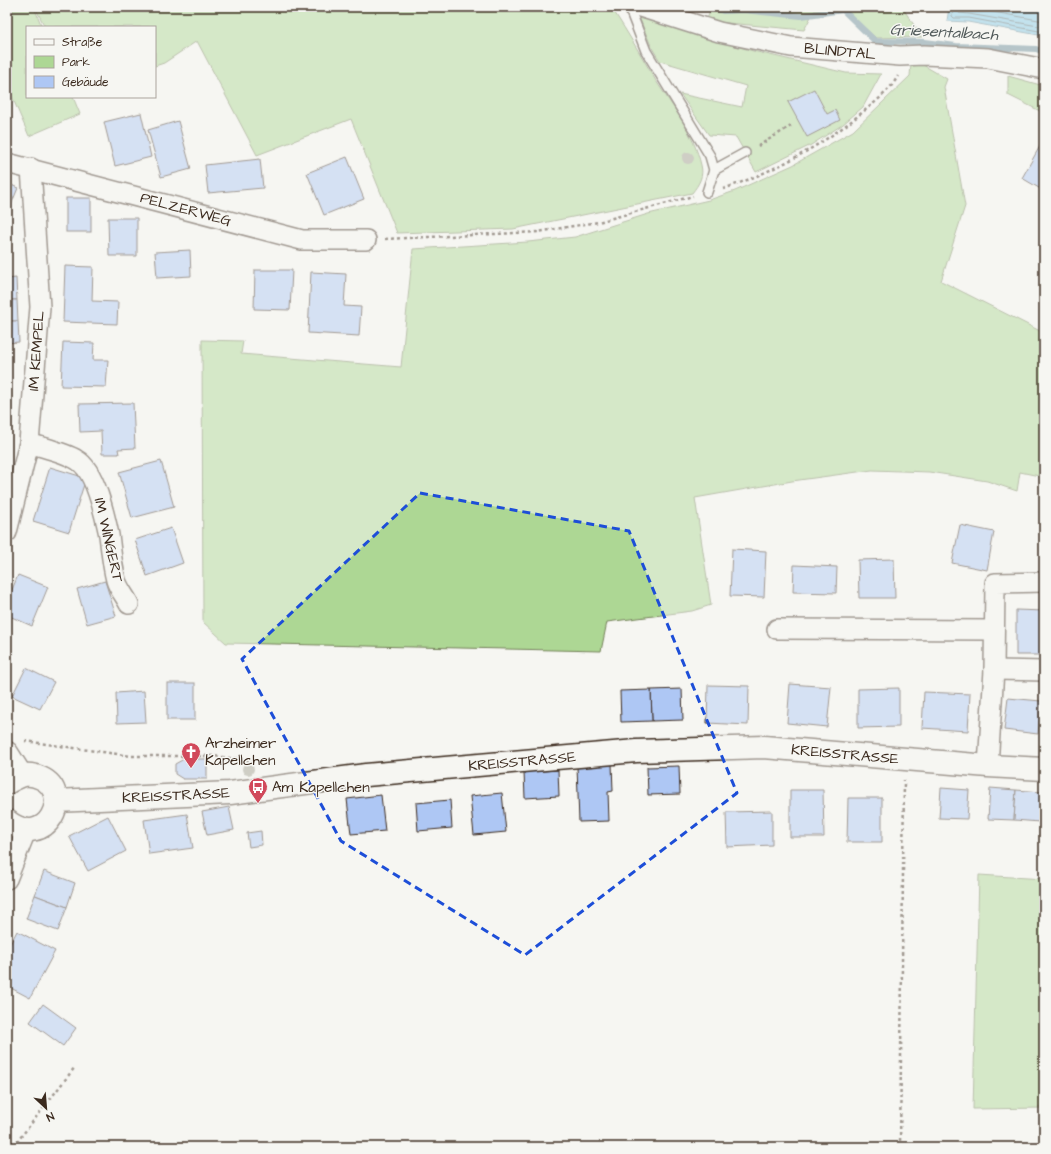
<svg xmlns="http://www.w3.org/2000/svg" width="1051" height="1154" font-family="'Architects Daughter',sans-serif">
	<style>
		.green { fill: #add794; stroke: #748059 }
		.water { fill: #85cae7; stroke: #678a97 }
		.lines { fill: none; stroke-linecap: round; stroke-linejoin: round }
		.shore { stroke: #596a6e; stroke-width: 1 }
		.stream { stroke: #678a97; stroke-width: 6 }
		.building { fill: #aec7f4; stroke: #3b2a1e }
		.lane-casing { stroke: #3b2a1e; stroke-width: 12 }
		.street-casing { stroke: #3b2a1e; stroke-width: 22 }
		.secondary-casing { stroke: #3b2a1e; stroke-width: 25 }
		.path { stroke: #3b2a1e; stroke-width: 2.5; stroke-dasharray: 3 3; stroke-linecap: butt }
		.lane { stroke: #f6f6f2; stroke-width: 9 }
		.street { stroke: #f6f6f2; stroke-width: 19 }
		.secondary { stroke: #f6f6f2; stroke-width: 22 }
		.tree { fill: #9f9d8e }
		.marked { fill: none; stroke: #1d4ed8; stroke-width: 3; stroke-dasharray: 8 5; stroke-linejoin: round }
		.labels { text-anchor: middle; stroke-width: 3; stroke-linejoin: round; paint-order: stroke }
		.street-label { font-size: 15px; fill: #3b2a1e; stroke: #f6f6f2 }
		.poi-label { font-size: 15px; fill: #3b2a1e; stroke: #f6f6f2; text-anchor: start }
		.water-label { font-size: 16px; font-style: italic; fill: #515a5a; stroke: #f6f6f2 }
	</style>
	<rect width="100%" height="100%" fill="#f6f6f2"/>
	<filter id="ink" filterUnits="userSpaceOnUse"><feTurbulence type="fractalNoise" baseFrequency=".025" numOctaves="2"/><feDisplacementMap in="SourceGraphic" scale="8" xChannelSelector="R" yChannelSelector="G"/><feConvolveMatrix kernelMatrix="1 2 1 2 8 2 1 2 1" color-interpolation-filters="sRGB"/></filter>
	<g filter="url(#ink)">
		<!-- green -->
		<g class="green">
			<path d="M 17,7 L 34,7 L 42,27 L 27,27 L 27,97 L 73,97 L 80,114 L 29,136 L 7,85 L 7,11 Z"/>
			<path d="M 35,7 L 610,7 L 613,10 C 628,33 642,57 656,81 C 673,107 694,134 701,165 C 704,176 699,184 692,193 L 513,229 L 397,233 L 351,119 L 257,155 L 197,41 L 164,63 L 155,66 L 155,27 L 45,27 Z"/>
			<path d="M 712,7 L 902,7 L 922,37 L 876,38 L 843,8 L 814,11 L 804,30 L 706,21 Z"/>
			<path d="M 639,17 L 753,51 L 846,73 L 881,74 L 863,107 L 842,125 L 811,145 L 756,172 L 736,137 L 709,135 L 680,94 L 742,107 L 746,86 L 660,61 L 652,48 Z"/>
			<path d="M 911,64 L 923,65 L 947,79 L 944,87 L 965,206 L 941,281 L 1044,333 L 1044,477 L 1020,472 L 1017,491 L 987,481 L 929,472 L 872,470 L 792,481 L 695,498 L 711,605 L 692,611 L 607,622 L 601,651 L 226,643 L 203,622 L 202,340 L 243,341 L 241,354 L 401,367 L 413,249 L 528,242 L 575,237 L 648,214 L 709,200 L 735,191 L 793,165 L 853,131 L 910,76 Z"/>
			<path d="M 1008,76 L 1044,86 L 1044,113 L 1008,95 Z"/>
			<path d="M 979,875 L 1044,879 L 1044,1108 L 973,1109 Z"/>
		</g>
		<!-- water -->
		<path class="water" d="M 949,7 L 1044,7 L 1044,36 L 968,22 L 947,21 Z"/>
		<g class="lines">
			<!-- shore -->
			<g class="shore">
				<path d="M 953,7 L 952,16 L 954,18 L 969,18 L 1044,32"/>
				<path d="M 958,7 L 958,11 L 959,13 L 969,14 L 1044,27"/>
				<path d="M 965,7 L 1044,21"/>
			</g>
			<!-- stream -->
			<path class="stream" d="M 711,7 L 723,11 L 743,10 L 801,16 L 843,10 L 875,41 L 925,42 L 956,46 L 1036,49 L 1044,52"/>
		</g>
		<!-- building -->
		<g class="building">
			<path d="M 814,89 L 827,114 L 835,110 L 840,120 L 807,137 L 788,102 Z"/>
			<path d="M 141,113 L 151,157 L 115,166 L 104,122 Z"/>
			<path d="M 178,121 L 191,169 L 161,177 L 148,130 Z"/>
			<path d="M 1044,139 L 1044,191 L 1022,178 Z"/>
			<path d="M 347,157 L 364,199 L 324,215 L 307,173 Z"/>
			<path d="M 260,159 L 263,188 L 208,193 L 205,165 Z"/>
			<path d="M 7,183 L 18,188 L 8,212 L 7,211 Z"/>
			<rect x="66" y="198" width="25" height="34"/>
			<path d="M 108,218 L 137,218 L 137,256 L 109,256 Z"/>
			<path d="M 190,250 L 191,276 L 157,278 L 155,252 Z"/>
			<path d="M 65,266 L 93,267 L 92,301 L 118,302 L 117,324 L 63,322 Z"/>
			<path d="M 255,270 L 292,270 L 290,310 L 254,309 Z"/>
			<path d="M 311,272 L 346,274 L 344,306 L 361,307 L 359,336 L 308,333 Z"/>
			<path d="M 16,278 L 17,300 L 7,300 L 7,279 Z"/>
			<path d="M 7,300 L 17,300 L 18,321 L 7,321 Z"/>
			<path d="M 7,321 L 18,321 L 19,342 L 7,343 Z"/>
			<path d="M 63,342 L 94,343 L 93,360 L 108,360 L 106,387 L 61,386 Z"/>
			<path d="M 133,403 L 135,448 L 118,449 L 119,454 L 102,454 L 101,431 L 80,432 L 79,404 Z"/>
			<path d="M 161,461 L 174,507 L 132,518 L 119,472 Z"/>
			<path d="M 50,467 L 86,478 L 69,532 L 33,521 Z"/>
			<path d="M 960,525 L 994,532 L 987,570 L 952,563 Z"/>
			<path d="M 171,528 L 183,563 L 147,576 L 135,540 Z"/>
			<path d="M 732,549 L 766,551 L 764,597 L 730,596 Z"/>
			<path d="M 894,559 L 895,598 L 859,598 L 858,560 Z"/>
			<path d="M 794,565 L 837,567 L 836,593 L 793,592 Z"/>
			<path d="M 18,575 L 48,587 L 32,626 L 7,615 L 7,602 Z"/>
			<path d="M 105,581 L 116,616 L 87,624 L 77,589 Z"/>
			<path d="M 1016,610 L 1044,611 L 1044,655 L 1016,655 Z"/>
			<path d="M 26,668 L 54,682 L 40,709 L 12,696 Z"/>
			<rect x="167" y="683" width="28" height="37"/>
			<path d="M 790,684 L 831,687 L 827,727 L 787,723 Z"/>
			<path d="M 708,685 L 749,686 L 748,725 L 707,723 Z"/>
			<path d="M 899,688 L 899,727 L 858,728 L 858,689 Z"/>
			<path d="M 682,689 L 683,720 L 652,721 L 651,690 Z"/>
			<path d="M 651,690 L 652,721 L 621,722 L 620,691 Z"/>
			<path d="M 144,691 L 146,722 L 117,723 L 116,693 Z"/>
			<path d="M 924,692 L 970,694 L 968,731 L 922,728 Z"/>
			<path d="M 1008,698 L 1041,701 L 1038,734 L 1004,730 Z"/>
			<path d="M 184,759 L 207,759 L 207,779 L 183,779 L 175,774 L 175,764 Z"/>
			<path d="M 612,764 L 613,791 L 608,792 L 609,821 L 579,822 L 577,766 Z"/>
			<path d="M 679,766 L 680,794 L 648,795 L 647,767 Z"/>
			<path d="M 558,770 L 559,796 L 525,798 L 524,772 Z"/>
			<path d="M 941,788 L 969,790 L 967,819 L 939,818 Z"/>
			<path d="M 990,788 L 1016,790 L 1014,820 L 988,819 Z"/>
			<path d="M 790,790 L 823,790 L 824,837 L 790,837 Z"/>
			<path d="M 1016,790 L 1042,792 L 1040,822 L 1014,820 Z"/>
			<path d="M 502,793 L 506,832 L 474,835 L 470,796 Z"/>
			<path d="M 381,795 L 385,831 L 351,834 L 347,799 Z"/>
			<path d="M 848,798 L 882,798 L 882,842 L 847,842 Z"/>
			<path d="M 450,800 L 452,828 L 418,831 L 416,803 Z"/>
			<path d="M 229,807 L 234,830 L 207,835 L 202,812 Z"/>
			<path d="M 772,811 L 772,845 L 727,847 L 726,812 Z"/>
			<path d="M 187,814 L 193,848 L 149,854 L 144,820 Z"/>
			<path d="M 108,816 L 126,851 L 88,871 L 69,836 Z"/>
			<path d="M 261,831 L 262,845 L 249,847 L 247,833 Z"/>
			<path d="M 44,871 L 75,883 L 67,907 L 35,895 Z"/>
			<path d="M 35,895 L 67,907 L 58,931 L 26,919 Z"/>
			<path d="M 17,931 L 55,951 L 30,998 L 7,986 L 7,950 Z"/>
			<path d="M 43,1004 L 76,1028 L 63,1046 L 30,1022 Z"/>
		</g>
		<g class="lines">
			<defs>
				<g id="lane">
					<path d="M 629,7 L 646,51 L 710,156 L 714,170 L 707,192"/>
					<path d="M 714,170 L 745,153"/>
				</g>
				<g id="street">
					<path d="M 640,7 L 719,32 L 791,47 L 900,56 L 924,55 L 988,58 L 1044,69"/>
					<path d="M 7,163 L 302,240 L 366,240"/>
					<path d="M 29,443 C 44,448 64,452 77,460 C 95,470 105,516 109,535 C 111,550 112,565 116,580 C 118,588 125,596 129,604"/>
					<path d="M 7,532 L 29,443 L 40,307 L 31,168"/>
					<path d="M 777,629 L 994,630"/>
					<path d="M 994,670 L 1044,671"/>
					<path d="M 988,766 L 994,670 L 995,583 L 1044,582"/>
					<path d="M 7,879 L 26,831"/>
				</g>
				<g id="secondary">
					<path d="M 7,753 L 21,775"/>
					<path d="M 7,783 C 20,776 26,771 41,778 C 74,793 47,852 7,821"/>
					<path d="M 56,801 L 230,793 L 366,775 L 636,751 L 764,747 L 988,766 L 1044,769"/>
				</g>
			</defs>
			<!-- lane casing -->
			<use href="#lane" class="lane-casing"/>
			<!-- street casing -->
			<use href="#street" class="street-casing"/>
			<!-- secondary casing -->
			<use href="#secondary" class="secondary-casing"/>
			<!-- path -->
			<g class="path">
				<path d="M 758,146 L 791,126"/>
				<path d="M 723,189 C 775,171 822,146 864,111 C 877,101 890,90 898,76"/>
				<path d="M 385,239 L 538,232 L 598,222 L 693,196"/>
				<path d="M 25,741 L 131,756 L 213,756 L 263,762 L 269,765"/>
				<path d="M 13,1147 L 75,1067"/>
				<path d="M 900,1147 L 904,780"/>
			</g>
			<!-- lane -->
			<use href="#lane" class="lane"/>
			<!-- street -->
			<use href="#street" class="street"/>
			<!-- secondary -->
			<use href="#secondary" class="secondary"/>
		</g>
		<!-- trees -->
		<g class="tree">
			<circle cx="688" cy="158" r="6"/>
			<circle cx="248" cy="769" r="6"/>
		</g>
	</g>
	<!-- marked area -->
	<path d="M0 0H1051V1154H0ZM 420,493 L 629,531 L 737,793 L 525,955 L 341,841 L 242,659 Z" fill="#f6f6f2" fill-opacity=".55" fill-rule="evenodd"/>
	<path class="marked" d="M 420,493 L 629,531 L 737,793 L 525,955 L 341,841 L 242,659 Z"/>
	<!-- icons -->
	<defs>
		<symbol id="church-pin" viewBox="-11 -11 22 30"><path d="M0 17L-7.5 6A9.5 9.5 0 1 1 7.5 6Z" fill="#d1495b" stroke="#f6f6f2"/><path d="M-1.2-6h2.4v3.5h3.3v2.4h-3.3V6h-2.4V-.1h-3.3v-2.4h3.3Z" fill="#fff"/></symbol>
		<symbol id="bus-pin" viewBox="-11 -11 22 30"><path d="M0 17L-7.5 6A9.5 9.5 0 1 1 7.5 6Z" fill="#d1495b" stroke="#f6f6f2"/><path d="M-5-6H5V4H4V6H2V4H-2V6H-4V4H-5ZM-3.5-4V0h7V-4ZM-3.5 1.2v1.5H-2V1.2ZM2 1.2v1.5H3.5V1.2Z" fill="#fff"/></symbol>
	</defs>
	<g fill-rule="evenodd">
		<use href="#church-pin" x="180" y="741" width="22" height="30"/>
		<use href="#bus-pin" x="247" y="776" width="22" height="30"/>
	</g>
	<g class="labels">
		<!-- street labels -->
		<g class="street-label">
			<text transform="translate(840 51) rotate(5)" y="5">BLINDTAL</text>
			<text transform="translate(186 209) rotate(15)" y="5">PELZERWEG</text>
			<text transform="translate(36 351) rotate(-86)" y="5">IM KEMPEL</text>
			<text transform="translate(109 540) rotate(77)" y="5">IM WINGERT</text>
			<text transform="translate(845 754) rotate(5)" y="5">KREISSTRASSE</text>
			<text transform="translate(522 761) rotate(-5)" y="5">KREISSTRASSE</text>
			<text transform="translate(176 795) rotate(-3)" y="5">KREISSTRASSE</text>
		</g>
		<!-- poi labels -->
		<g class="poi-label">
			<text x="205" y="748">Arzheimer<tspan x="205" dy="17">Kapellchen</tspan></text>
			<text x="272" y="792">Am Kapellchen</text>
		</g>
		<!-- water labels -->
		<g class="water-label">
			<text transform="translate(944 31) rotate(3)" y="6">Griesentalbach</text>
		</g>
	</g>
	<!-- margin -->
	<rect width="1051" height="1154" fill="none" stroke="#f6f6f2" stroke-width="24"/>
	<rect x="12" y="12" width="1027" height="1130" fill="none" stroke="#3b2a1e" stroke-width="1.5" filter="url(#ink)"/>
	<!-- legend -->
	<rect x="26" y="26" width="130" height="72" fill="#f6f6f2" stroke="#aba49d"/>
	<rect x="34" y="39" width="20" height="6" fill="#f6f6f2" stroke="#aba49d"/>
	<text x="62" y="46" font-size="12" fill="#3b2a1e">Straße</text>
	<rect x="34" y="56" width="20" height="12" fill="#add794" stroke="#aba49d"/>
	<text x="62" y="66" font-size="12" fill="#3b2a1e">Park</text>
	<rect x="34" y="76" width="20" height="12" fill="#aec7f4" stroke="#aba49d"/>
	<text x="62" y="86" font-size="12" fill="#3b2a1e">Gebäude</text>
	<!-- north arrow -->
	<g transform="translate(46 1108) rotate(154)" stroke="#f6f6f2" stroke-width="3" paint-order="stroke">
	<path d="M0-3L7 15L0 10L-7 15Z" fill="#3b2a1e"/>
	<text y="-6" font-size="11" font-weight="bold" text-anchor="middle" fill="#3b2a1e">N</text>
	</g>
</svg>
